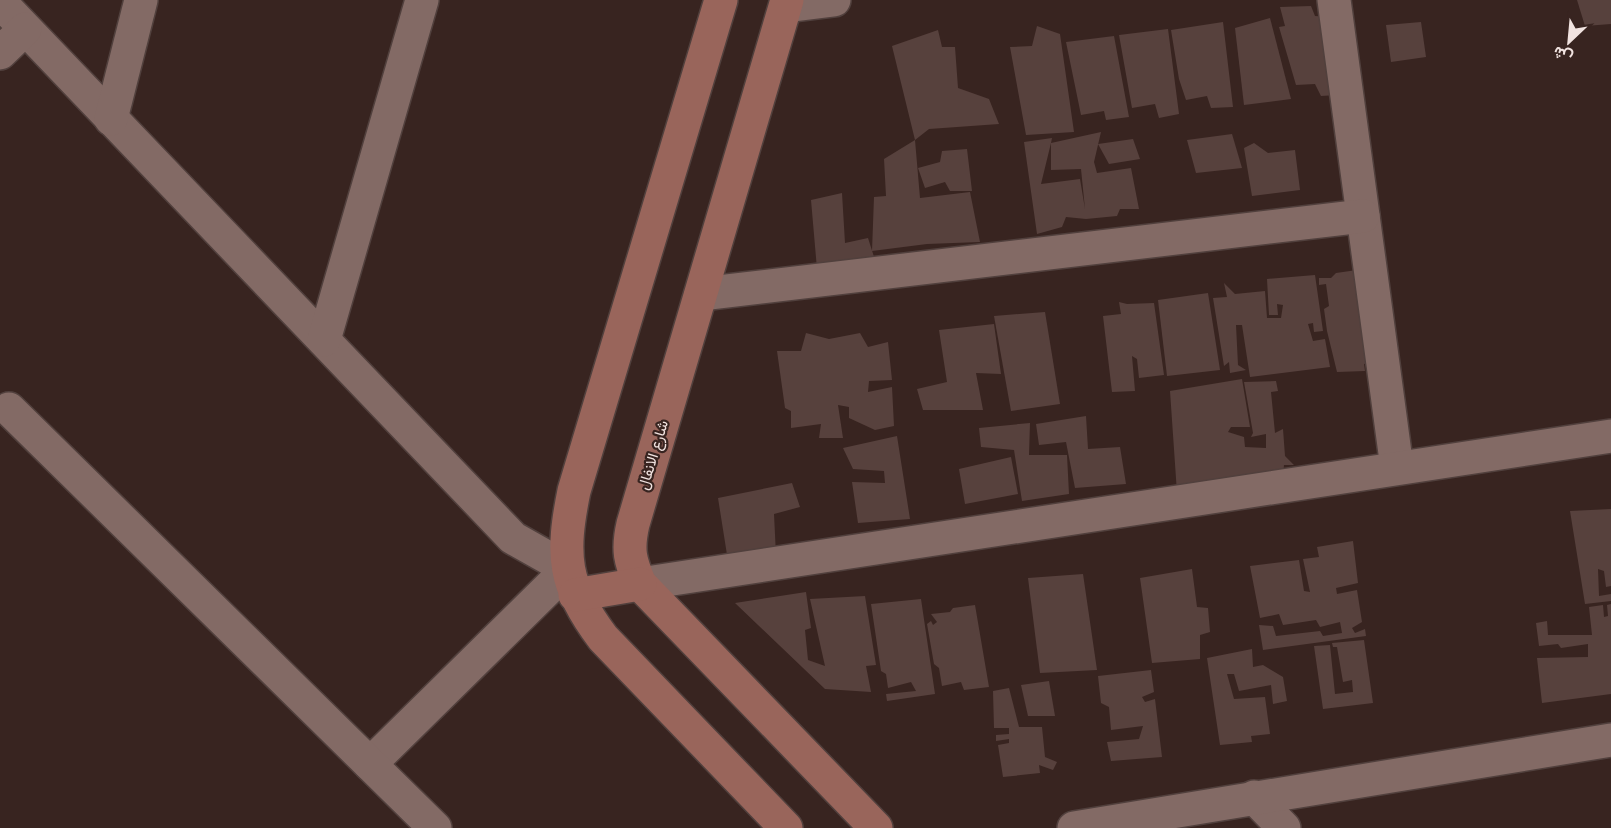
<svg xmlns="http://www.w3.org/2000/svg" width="1611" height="828" font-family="Helvetica,Vazirmatn,sans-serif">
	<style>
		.building { fill: #57413d }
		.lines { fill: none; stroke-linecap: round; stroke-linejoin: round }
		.street-casing { stroke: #51403d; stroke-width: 36 }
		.secondary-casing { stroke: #51403d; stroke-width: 36 }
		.street { stroke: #836a65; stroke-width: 33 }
		.secondary { stroke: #99655b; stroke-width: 33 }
		.labels { text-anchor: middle; stroke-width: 4.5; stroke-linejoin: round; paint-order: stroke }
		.street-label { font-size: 15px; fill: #f1e3e0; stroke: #382420 }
	</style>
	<rect width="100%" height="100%" fill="#382420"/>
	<!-- building -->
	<g class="building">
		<path d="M 1577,0 L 1611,0 L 1611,24 L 1585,26 Z"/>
		<path d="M 1311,6 L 1315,16 L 1331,17 L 1337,95 L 1321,96 L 1315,84 L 1296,85 L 1279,27 L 1285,26 L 1280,7 Z"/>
		<path d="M 1270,18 L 1291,99 L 1244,105 L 1235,28 Z"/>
		<path d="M 1223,22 L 1233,107 L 1211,108 L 1207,96 L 1186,100 L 1179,79 L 1171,30 Z"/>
		<path d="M 1421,22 L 1426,57 L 1391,62 L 1386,25 Z"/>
		<path d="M 1037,26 L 1060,34 L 1074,132 L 1026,135 L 1010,47 L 1032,46 Z"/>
		<path d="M 1168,29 L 1179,114 L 1159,118 L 1155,104 L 1132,108 L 1119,35 Z"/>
		<path d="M 938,30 L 942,47 L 955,47 L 958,88 L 989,99 L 999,124 L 929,129 L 915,140 L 920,198 L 970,192 L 980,242 L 927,244 L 872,251 L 874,197 L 886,196 L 884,159 L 915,140 L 892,46 Z"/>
		<path d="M 1114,36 L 1129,117 L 1106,120 L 1104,111 L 1081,115 L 1066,42 Z"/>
		<path d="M 1101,132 L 1094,162 L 1097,173 L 1131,168 L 1139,209 L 1120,209 L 1117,216 L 1086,219 L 1066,217 L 1062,227 L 1037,234 L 1024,142 L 1052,138 L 1051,143 L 1041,184 L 1080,179 L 1085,209 L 1081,169 L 1051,170 L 1051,143 Z"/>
		<path d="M 1232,134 L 1242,168 L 1196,173 L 1187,140 Z"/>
		<path d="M 1133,139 L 1140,159 L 1109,164 L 1098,144 Z"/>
		<path d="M 1254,143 L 1268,153 L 1295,150 L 1300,190 L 1252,196 L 1244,148 Z"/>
		<path d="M 967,149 L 972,191 L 950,191 L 945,182 L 925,188 L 918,168 L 940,162 L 942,151 Z"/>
		<path d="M 842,193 L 845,243 L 868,238 L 876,263 L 817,269 L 811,200 Z"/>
		<path d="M 1364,269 L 1383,360 L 1364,364 L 1365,371 L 1337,372 L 1327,331 L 1324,309 L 1329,306 L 1326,284 L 1319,285 L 1319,278 L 1331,278 L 1336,273 Z"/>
		<path d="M 1315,275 L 1323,331 L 1314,332 L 1313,323 L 1308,324 L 1313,341 L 1325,339 L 1330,367 L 1250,377 L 1242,325 L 1236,325 L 1238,365 L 1246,370 L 1230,373 L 1229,362 L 1224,366 L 1213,298 L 1227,297 L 1224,283 L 1235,294 L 1265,291 L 1267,318 L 1281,318 L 1283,305 L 1277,304 L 1278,315 L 1269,315 L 1267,279 Z"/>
		<path d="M 1208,293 L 1220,370 L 1167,376 L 1158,300 Z"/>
		<path d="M 1119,302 L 1127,304 L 1154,303 L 1164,375 L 1139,378 L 1137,359 L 1132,356 L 1135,391 L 1112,392 L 1103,316 L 1121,314 Z"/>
		<path d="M 1045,312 L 1060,404 L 1011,411 L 994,316 Z"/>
		<path d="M 994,324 L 1001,374 L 976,373 L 983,410 L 923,410 L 917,389 L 947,382 L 939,330 Z"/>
		<path d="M 806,333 L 829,339 L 860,333 L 868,347 L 888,342 L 892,380 L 869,381 L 868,392 L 892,387 L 894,426 L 875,430 L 849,418 L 849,407 L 838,405 L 843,438 L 819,438 L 821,424 L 791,428 L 791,411 L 785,408 L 777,351 L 801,351 Z"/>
		<path d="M 1242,379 L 1250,427 L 1231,427 L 1228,432 L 1244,437 L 1245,447 L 1266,448 L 1266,434 L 1251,437 L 1253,433 L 1244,382 L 1276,381 L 1278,391 L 1271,392 L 1275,433 L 1283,429 L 1285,456 L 1294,465 L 1284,465 L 1282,486 L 1177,493 L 1170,391 Z"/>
		<path d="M 1086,416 L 1088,449 L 1120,447 L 1126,484 L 1075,488 L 1066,442 L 1039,445 L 1036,424 Z"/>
		<path d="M 1030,423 L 1029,455 L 1067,455 L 1069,494 L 1022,501 L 1014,450 L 981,447 L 979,428 Z"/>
		<path d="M 897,436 L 910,519 L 858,523 L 852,482 L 885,483 L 884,471 L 853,469 L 843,448 Z"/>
		<path d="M 1011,457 L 1018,494 L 965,504 L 959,469 Z"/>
		<path d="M 792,483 L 800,507 L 774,514 L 776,555 L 728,561 L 718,498 Z"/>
		<path d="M 1611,509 L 1611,586 L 1606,587 L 1604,571 L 1598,569 L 1599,596 L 1611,594 L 1611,601 L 1585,604 L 1570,511 Z"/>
		<path d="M 1353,541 L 1358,583 L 1336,588 L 1337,594 L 1357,590 L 1362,622 L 1352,628 L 1355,633 L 1365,629 L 1366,636 L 1263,650 L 1259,625 L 1273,626 L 1276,636 L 1320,631 L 1323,636 L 1342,633 L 1340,622 L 1320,627 L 1316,620 L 1283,625 L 1279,614 L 1260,618 L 1250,566 L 1299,560 L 1304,591 L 1310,592 L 1303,559 L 1319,557 L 1317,547 Z"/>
		<path d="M 1192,569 L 1197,607 L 1208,608 L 1210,632 L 1200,635 L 1200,659 L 1152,663 L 1140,578 Z"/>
		<path d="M 1083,574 L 1097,670 L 1040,673 L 1028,578 Z"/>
		<path d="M 806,592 L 811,628 L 805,630 L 808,660 L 825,666 L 810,599 L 865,596 L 876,665 L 866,666 L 871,692 L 825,689 L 735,603 Z"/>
		<path d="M 921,599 L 935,694 L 887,701 L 886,694 L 916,691 L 911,682 L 888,688 L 886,674 L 881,671 L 871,604 Z"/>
		<path d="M 1611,604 L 1611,694 L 1542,703 L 1537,658 L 1588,657 L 1588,644 L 1561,648 L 1558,644 L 1539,646 L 1536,623 L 1547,621 L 1548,635 L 1592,635 L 1589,607 L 1603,605 L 1604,617 L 1608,616 L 1607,605 Z"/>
		<path d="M 975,605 L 989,687 L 964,690 L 961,682 L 942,686 L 939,668 L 934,664 L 927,624 L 931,621 L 933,625 L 937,622 L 931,614 L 950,612 L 953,608 Z"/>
		<path d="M 1364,640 L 1373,703 L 1323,709 L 1314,646 L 1330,645 L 1335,694 L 1353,692 L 1352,680 L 1343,682 L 1337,647 L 1333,647 L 1332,643 Z"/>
		<path d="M 1252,649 L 1253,667 L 1263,665 L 1283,677 L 1287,701 L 1273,704 L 1271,685 L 1239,691 L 1234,674 L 1227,674 L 1234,699 L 1265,697 L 1270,734 L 1251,736 L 1252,742 L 1220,745 L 1207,658 Z"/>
		<path d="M 1151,670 L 1154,692 L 1142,697 L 1145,702 L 1155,699 L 1162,757 L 1111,761 L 1107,742 L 1139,739 L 1143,726 L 1111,730 L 1109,707 L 1101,703 L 1098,676 Z"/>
		<path d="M 1049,681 L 1055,716 L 1028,716 L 1021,685 Z"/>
		<path d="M 1009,688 L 1019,727 L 1042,727 L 1045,757 L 1057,762 L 1053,770 L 1039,765 L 1040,773 L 1003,777 L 998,745 L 1009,743 L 1009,739 L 996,741 L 996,735 L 1009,734 L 1009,728 L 994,728 L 993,691 Z"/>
	</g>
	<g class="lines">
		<defs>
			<g id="street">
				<path d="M 1334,0 L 1397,468"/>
				<path d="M 0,2 L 513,538 L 568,569 L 370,764"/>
				<path d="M 786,6 L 834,0"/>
				<path d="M 0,53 L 25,29"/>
				<path d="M 111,119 L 141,0"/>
				<path d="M 701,294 L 1363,216"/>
				<path d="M 324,340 L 422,0"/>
				<path d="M 9,409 L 435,828"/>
				<path d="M 640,584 L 1611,436"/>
				<path d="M 1254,797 L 1284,828"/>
				<path d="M 1074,828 L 1611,740"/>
			</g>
			<g id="secondary">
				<path d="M 721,0 L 574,491 C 561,555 563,585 603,638 L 786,828"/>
				<path d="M 787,0 L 633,524 C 627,550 630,561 640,584 L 876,828"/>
				<path d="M 575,595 L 640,584"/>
			</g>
		</defs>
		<!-- street casing -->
		<use href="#street" class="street-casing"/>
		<!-- secondary casing -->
		<use href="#secondary" class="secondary-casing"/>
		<!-- street -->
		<use href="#street" class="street"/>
		<!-- secondary -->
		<use href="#secondary" class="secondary"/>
	</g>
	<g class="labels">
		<!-- street labels -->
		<g class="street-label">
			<text transform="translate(653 455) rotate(-73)" y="5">شارع الانفال</text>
		</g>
	</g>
	<!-- north arrow -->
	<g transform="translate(1569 42) rotate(206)" stroke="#382420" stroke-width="4.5" paint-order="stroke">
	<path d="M0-4.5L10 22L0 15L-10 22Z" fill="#f1e3e0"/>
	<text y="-9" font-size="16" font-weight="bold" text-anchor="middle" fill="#f1e3e0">ش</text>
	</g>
</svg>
